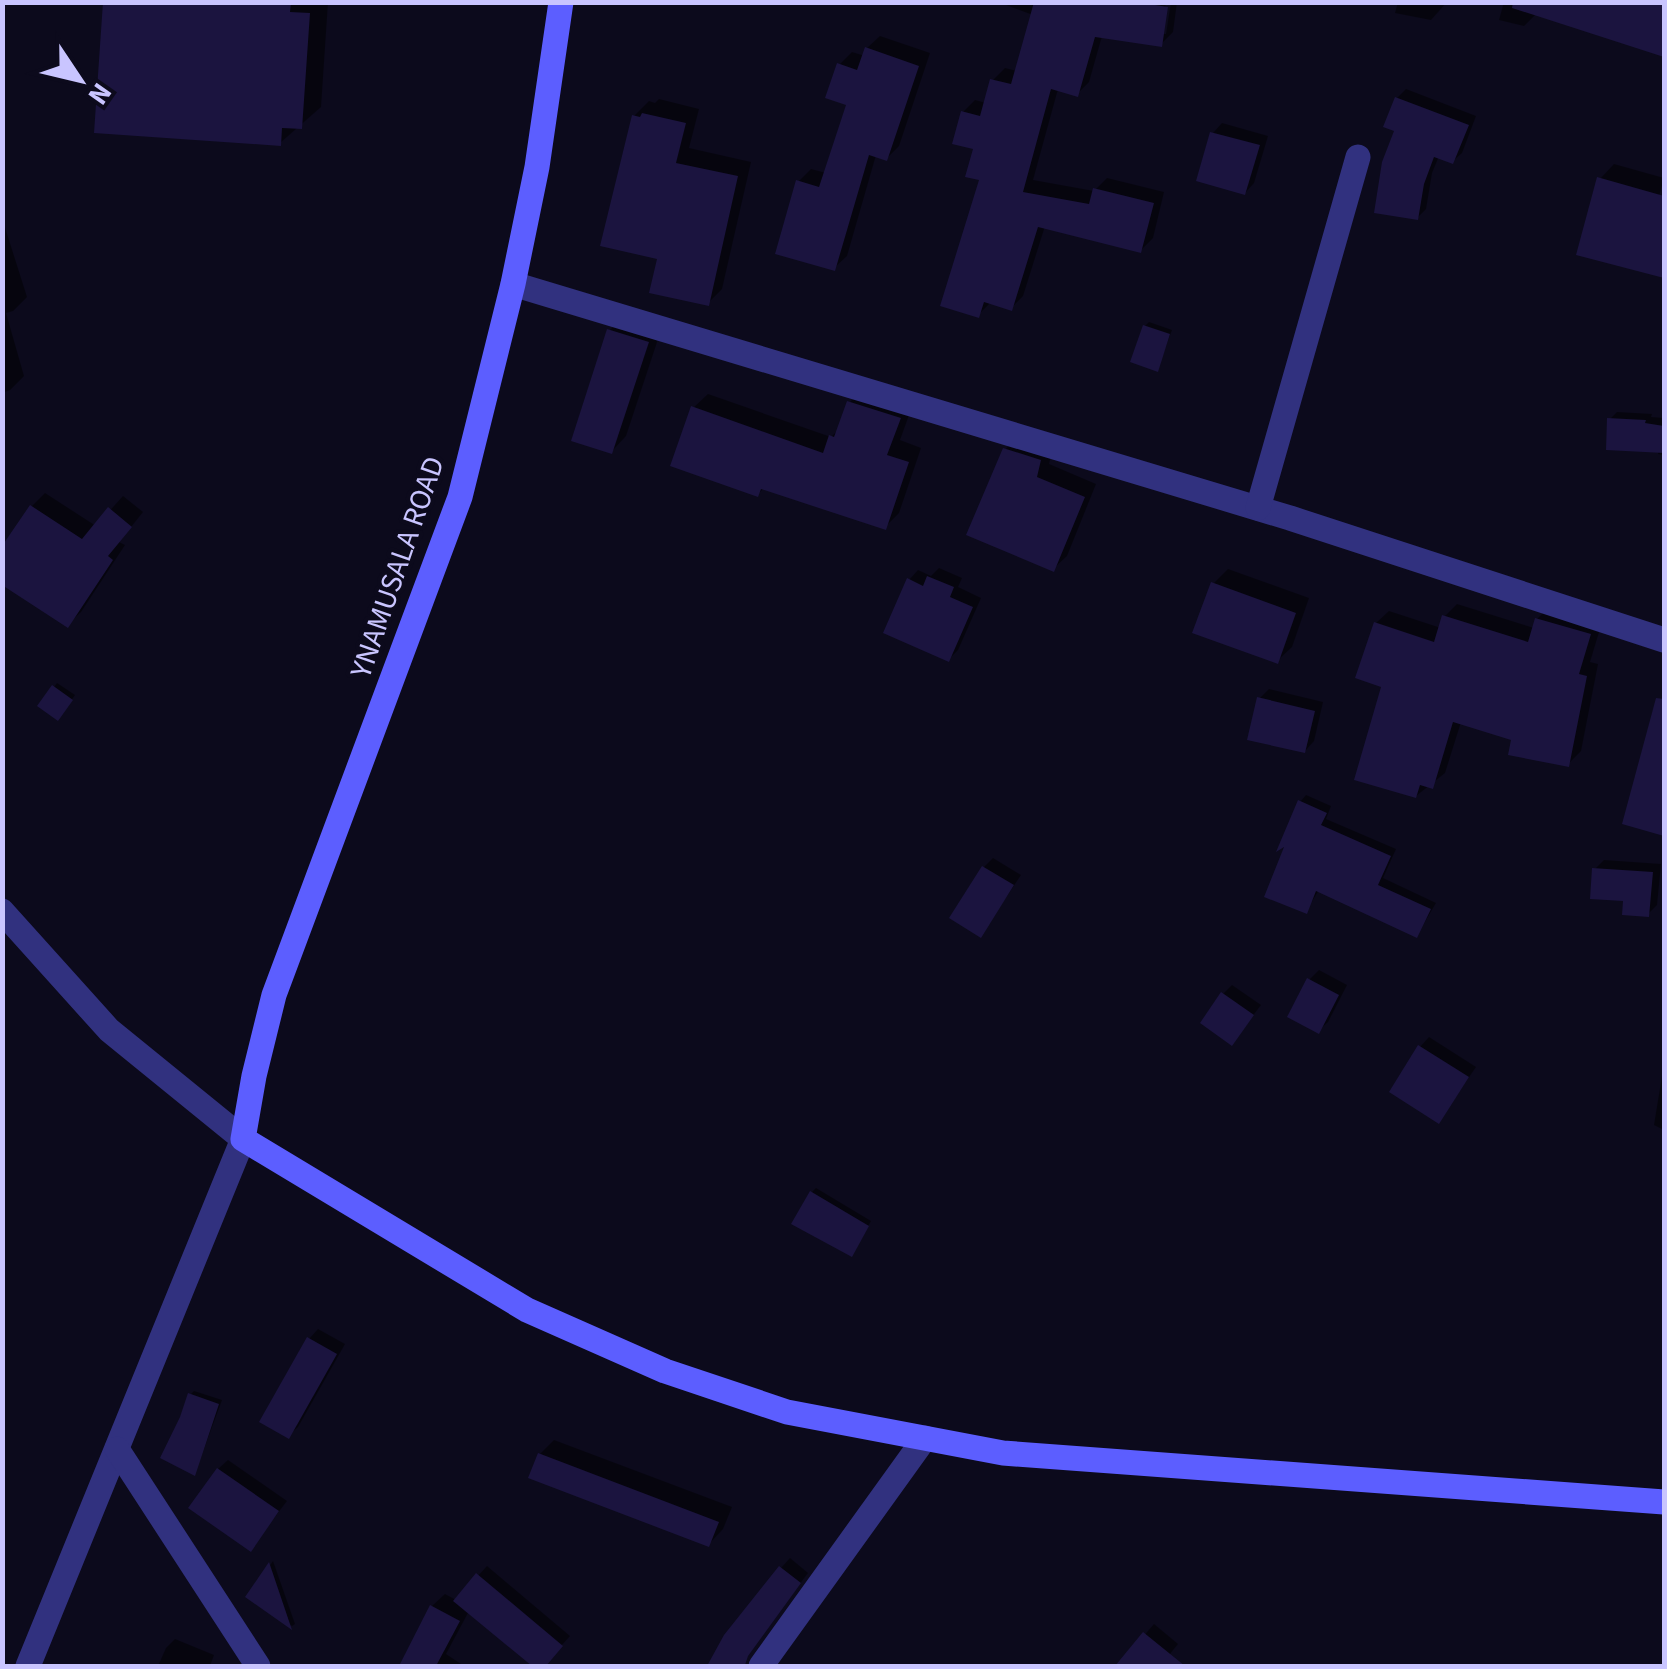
<svg xmlns="http://www.w3.org/2000/svg" width="1667" height="1669" font-family="'Source Sans 3',sans-serif">
	<style>
		.shadow { fill: #0007 }
		.building { fill: #1b143f }
		.lines { fill: none; stroke-linecap: round; stroke-linejoin: round }
		.street { stroke: #31317f; stroke-width: 25 }
		.secondary { stroke: #5c5eff; stroke-width: 25 }
		.labels { text-anchor: middle; stroke-width: 9; stroke-linejoin: round; paint-order: stroke }
		.street-label { font-size: 30px; fill: #c9c5ff; stroke: #0c0a1c }
	</style>
	<rect width="100%" height="100%" fill="#0c0a1c"/>
	<!-- shadow -->
	<g class="shadow">
		<path d="M 105,2 L 328,2 L 321,107 L 280,143 Z"/>
		<path d="M 998,2 L 1166,2 L 1161,34 L 1166,34 L 1171,2 L 1177,2 L 1173,32 L 1161,44 L 1102,36 L 1089,82 L 1077,94 L 1058,89 L 1033,180 L 1094,191 L 1107,178 L 1164,192 L 1153,238 L 1141,250 L 1045,226 L 1023,296 L 1011,308 L 991,302 L 978,315 L 982,178 L 976,147 L 963,112 L 975,100 L 986,103 L 993,80 L 1005,68 L 1017,71 L 1033,15 Z"/>
		<path d="M 1398,2 L 1447,2 L 1431,20 L 1395,13 Z"/>
		<path d="M 1504,2 L 1664,2 L 1664,54 L 1537,13 L 1524,26 L 1499,20 Z"/>
		<path d="M 880,36 L 930,53 L 899,146 L 886,159 L 876,155 L 847,256 L 834,268 L 798,182 L 811,169 L 826,173 L 849,103 L 839,65 L 852,52 L 865,56 L 867,48 Z"/>
		<path d="M 1406,89 L 1476,116 L 1462,153 L 1453,161 L 1439,156 L 1432,173 L 1426,209 L 1417,218 L 1398,129 L 1397,98 Z"/>
		<path d="M 659,99 L 699,109 L 689,148 L 751,162 L 722,289 L 708,303 L 660,257 L 634,116 L 649,101 L 655,103 Z"/>
		<path d="M 1222,123 L 1268,136 L 1254,183 L 1245,193 L 1213,133 Z"/>
		<path d="M 1614,164 L 1664,178 L 1643,255 L 1648,255 L 1664,196 L 1664,220 L 1655,254 L 1640,269 L 1582,253 L 1600,179 Z"/>
		<path d="M 2,218 L 27,297 L 13,311 L 6,313 L 24,376 L 10,390 L 2,393 Z"/>
		<path d="M 624,316 L 662,327 L 626,436 L 612,451 L 609,331 Z"/>
		<path d="M 1149,322 L 1172,330 L 1157,369 L 1145,326 Z"/>
		<path d="M 863,389 L 913,404 L 900,440 L 921,448 L 899,513 L 885,527 L 764,488 L 758,494 L 693,408 L 708,394 L 831,437 L 840,428 L 849,403 Z"/>
		<path d="M 1617,412 L 1652,414 L 1651,417 L 1664,418 L 1664,455 L 1658,454 L 1659,450 L 1610,419 Z"/>
		<path d="M 1018,436 L 1053,447 L 1049,464 L 1096,484 L 1067,556 L 1053,569 L 1005,450 Z"/>
		<path d="M 45,493 L 96,526 L 123,496 L 143,512 L 119,542 L 125,545 L 81,612 L 67,625 L 32,506 Z"/>
		<path d="M 939,568 L 962,578 L 958,587 L 981,598 L 958,650 L 949,659 L 909,580 L 918,570 L 931,576 Z"/>
		<path d="M 1228,569 L 1309,598 L 1292,647 L 1277,661 L 1213,584 Z"/>
		<path d="M 1457,604 L 1534,628 L 1537,619 L 1550,606 L 1602,622 L 1590,662 L 1598,664 L 1581,751 L 1568,764 L 1514,739 L 1461,722 L 1445,773 L 1416,796 L 1384,685 L 1376,623 L 1389,611 L 1441,628 L 1445,616 Z"/>
		<path d="M 57,683 L 75,695 L 62,714 L 54,687 Z"/>
		<path d="M 1269,689 L 1323,702 L 1314,741 L 1305,751 L 1259,699 Z"/>
		<path d="M 1662,726 L 1664,727 L 1664,833 L 1625,823 Z"/>
		<path d="M 1306,795 L 1331,806 L 1326,819 L 1396,849 L 1383,878 L 1436,903 L 1417,935 L 1319,890 L 1306,911 L 1300,802 Z"/>
		<path d="M 993,858 L 1021,875 L 981,935 L 984,867 Z"/>
		<path d="M 1604,860 L 1661,864 L 1657,905 L 1648,914 L 1595,869 Z"/>
		<path d="M 1319,970 L 1347,985 L 1328,1022 L 1318,1031 L 1309,980 Z"/>
		<path d="M 1232,985 L 1261,1005 L 1232,1043 L 1223,994 Z"/>
		<path d="M 1429,1037 L 1476,1067 L 1439,1121 L 1420,1047 Z"/>
		<path d="M 1664,1064 L 1664,1130 L 1654,1125 Z"/>
		<path d="M 816,1188 L 871,1221 L 855,1250 L 812,1192 Z"/>
		<path d="M 318,1329 L 345,1344 L 298,1427 L 288,1436 L 309,1339 Z"/>
		<path d="M 194,1391 L 222,1400 L 195,1473 L 190,1395 Z"/>
		<path d="M 554,1440 L 732,1507 L 723,1529 L 709,1544 L 540,1454 Z"/>
		<path d="M 228,1460 L 287,1501 L 250,1549 L 218,1469 Z"/>
		<path d="M 790,1558 L 808,1573 L 749,1651 L 781,1568 Z"/>
		<path d="M 273,1561 L 295,1624 L 292,1626 L 249,1596 Z"/>
		<path d="M 487,1566 L 570,1636 L 543,1666 L 536,1666 L 469,1611 L 446,1654 L 464,1666 L 402,1666 L 420,1637 L 432,1606 L 445,1594 L 456,1600 Z"/>
		<path d="M 1154,1624 L 1178,1644 L 1160,1666 L 1118,1666 Z"/>
		<path d="M 175,1639 L 214,1655 L 210,1666 L 158,1666 L 166,1648 Z"/>
	</g>
	<!-- building -->
	<g class="building">
		<path d="M 103,2 L 291,2 L 290,12 L 310,13 L 302,129 L 282,128 L 281,146 L 94,133 Z"/>
		<path d="M 1034,2 L 1136,2 L 1168,7 L 1162,47 L 1095,37 L 1078,97 L 1051,89 L 1023,192 L 1089,204 L 1093,188 L 1154,203 L 1141,253 L 1038,227 L 1012,311 L 984,302 L 979,318 L 940,306 L 979,180 L 965,177 L 973,149 L 952,144 L 961,111 L 980,116 L 990,79 L 1011,84 Z"/>
		<path d="M 1513,2 L 1664,2 L 1664,57 L 1512,8 Z"/>
		<path d="M 865,47 L 919,66 L 887,161 L 869,155 L 835,271 L 775,254 L 796,180 L 819,187 L 846,105 L 825,98 L 837,63 L 857,70 Z"/>
		<path d="M 1395,97 L 1469,125 L 1453,164 L 1434,157 L 1424,184 L 1418,220 L 1374,213 L 1382,162 L 1394,131 L 1383,127 Z"/>
		<path d="M 642,113 L 686,123 L 676,163 L 738,176 L 709,306 L 649,293 L 657,259 L 600,246 L 632,115 L 640,117 Z"/>
		<path d="M 1210,132 L 1260,145 L 1245,195 L 1196,181 Z"/>
		<path d="M 1597,177 L 1664,196 L 1664,278 L 1576,255 Z"/>
		<path d="M 1143,325 L 1170,334 L 1158,372 L 1130,362 Z"/>
		<path d="M 607,329 L 649,342 L 612,454 L 571,441 Z"/>
		<path d="M 847,401 L 901,418 L 887,455 L 909,462 L 886,530 L 761,489 L 758,497 L 670,466 L 691,406 L 823,453 L 829,435 L 834,437 Z"/>
		<path d="M 1607,418 L 1646,420 L 1645,423 L 1664,426 L 1664,453 L 1606,450 Z"/>
		<path d="M 1003,448 L 1041,460 L 1037,477 L 1085,497 L 1054,572 L 966,535 Z"/>
		<path d="M 30,505 L 82,539 L 108,507 L 132,527 L 108,556 L 113,560 L 68,628 L 2,585 L 2,546 Z"/>
		<path d="M 927,576 L 954,587 L 950,597 L 973,607 L 949,662 L 883,633 L 907,578 L 923,586 Z"/>
		<path d="M 1211,582 L 1296,613 L 1278,664 L 1192,633 Z"/>
		<path d="M 1442,615 L 1528,642 L 1535,618 L 1591,634 L 1579,674 L 1587,676 L 1569,767 L 1508,755 L 1511,740 L 1453,722 L 1433,789 L 1420,785 L 1416,798 L 1354,780 L 1381,687 L 1355,678 L 1374,622 L 1434,642 Z"/>
		<path d="M 52,685 L 73,700 L 58,721 L 37,706 Z"/>
		<path d="M 1257,697 L 1315,711 L 1305,753 L 1247,740 Z"/>
		<path d="M 1656,698 L 1664,699 L 1664,836 L 1622,824 Z"/>
		<path d="M 1298,800 L 1327,813 L 1321,825 L 1391,856 L 1378,885 L 1431,909 L 1417,938 L 1316,891 L 1307,914 L 1264,897 L 1284,847 L 1276,852 Z"/>
		<path d="M 982,866 L 1014,885 L 981,938 L 949,918 Z"/>
		<path d="M 1592,868 L 1653,872 L 1649,917 L 1622,915 L 1623,901 L 1590,899 Z"/>
		<path d="M 1307,978 L 1339,995 L 1319,1034 L 1287,1017 Z"/>
		<path d="M 1221,992 L 1254,1015 L 1232,1046 L 1200,1023 Z"/>
		<path d="M 1418,1045 L 1469,1077 L 1439,1124 L 1389,1092 Z"/>
		<path d="M 810,1191 L 869,1226 L 852,1257 L 791,1224 Z"/>
		<path d="M 307,1337 L 337,1354 L 289,1439 L 259,1422 Z"/>
		<path d="M 188,1393 L 219,1404 L 195,1476 L 160,1458 L 180,1417 Z"/>
		<path d="M 538,1453 L 719,1522 L 709,1547 L 528,1478 Z"/>
		<path d="M 217,1468 L 279,1511 L 251,1552 L 188,1508 Z"/>
		<path d="M 269,1562 L 292,1630 L 245,1597 Z"/>
		<path d="M 779,1566 L 801,1583 L 748,1656 L 745,1665 L 707,1666 L 724,1635 Z"/>
		<path d="M 476,1573 L 563,1646 L 546,1666 L 532,1666 L 453,1601 Z"/>
		<path d="M 430,1605 L 460,1621 L 436,1666 L 399,1666 Z"/>
		<path d="M 1143,1632 L 1185,1666 L 1115,1666 Z"/>
	</g>
	<g class="lines">
		<!-- street -->
		<g class="street">
			<path d="M 513,284 L 1290,518 L 1664,640"/>
			<path d="M 1258,508 L 1358,157"/>
			<path d="M 2,911 L 109,1030 L 243,1139 L 28,1666"/>
			<path d="M 117,1449 L 258,1666"/>
			<path d="M 761,1666 L 925,1438"/>
		</g>
		<!-- secondary -->
		<path class="secondary" d="M 561,2 L 537,167 L 513,284 L 460,497 L 274,995 L 254,1076 L 243,1139 L 527,1310 L 665,1371 L 787,1412 L 1003,1453 L 1664,1502"/>
	</g>
	<g class="labels">
		<!-- street labels -->
		<g class="street-label">
			<text transform="translate(397 567) rotate(-71)" y="10">YNAMUSALA ROAD</text>
		</g>
	</g>
	<!-- border -->
	<rect width="1667" height="1669" fill="none" stroke="#c9c5ff" stroke-width="10"/>
	<!-- north arrow -->
	<g transform="translate(80 80) rotate(125)" stroke="#0c0a1c" stroke-width="8" paint-order="stroke">
	<path d="M0-8L18 38L0 25L-18 38Z" fill="#c9c5ff"/>
	<text y="-15" font-size="28" font-weight="bold" text-anchor="middle" fill="#c9c5ff">N</text>
	</g>
</svg>
